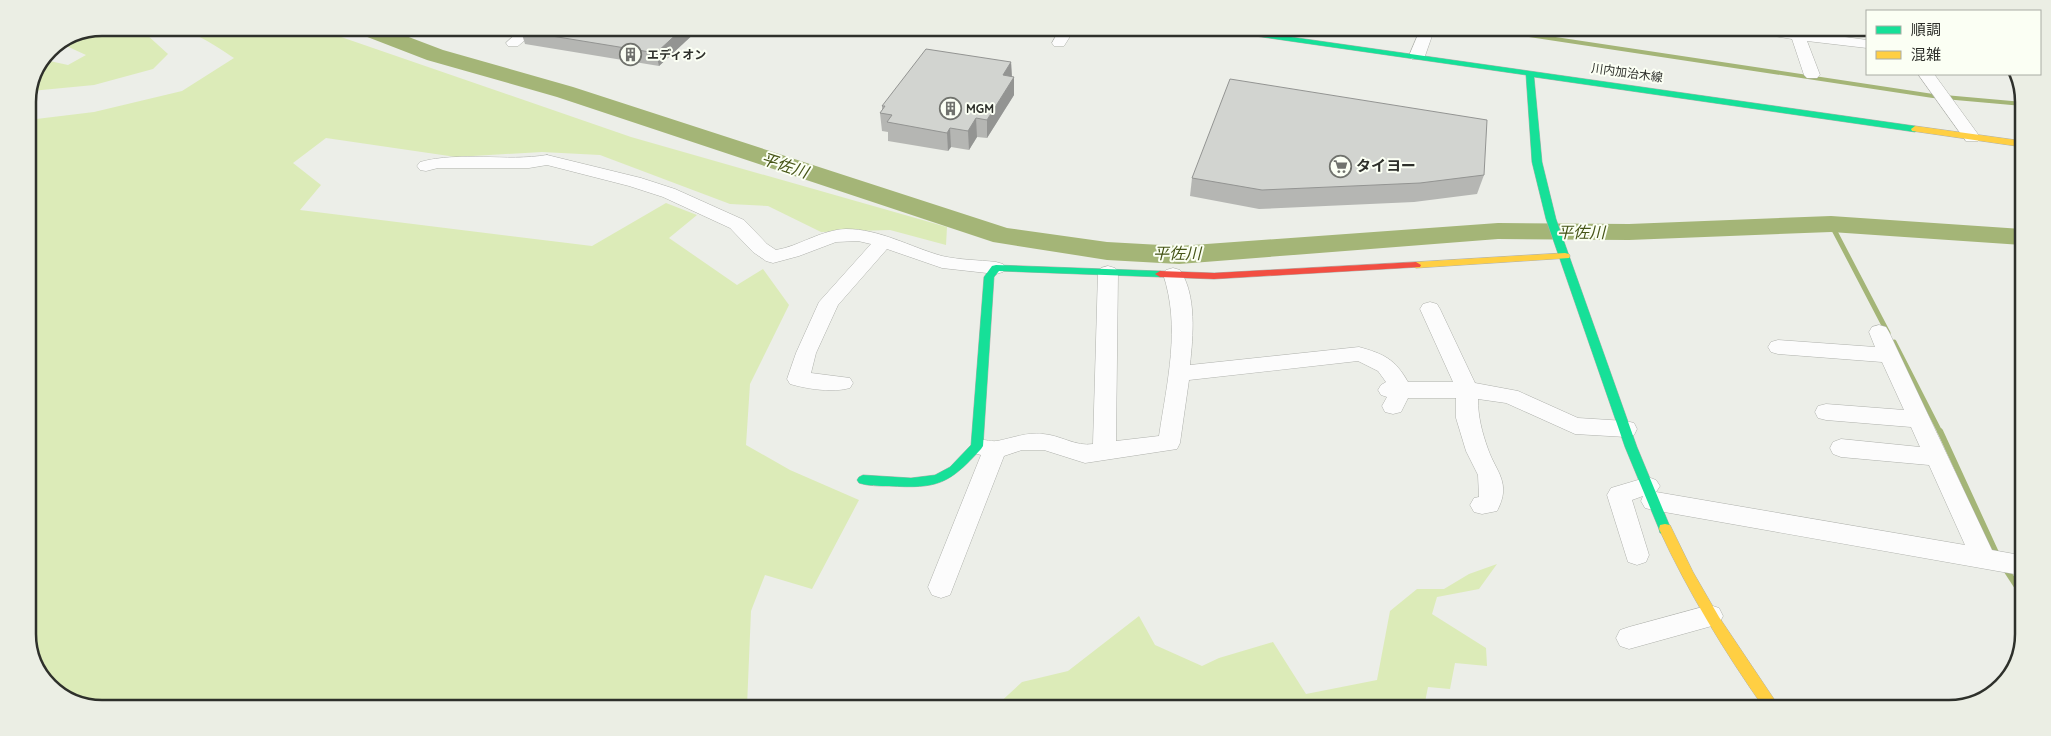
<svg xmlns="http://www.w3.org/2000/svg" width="2051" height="736" font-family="Quicksand,'Noto Sans JP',sans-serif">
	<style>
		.green { fill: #dcebb8 }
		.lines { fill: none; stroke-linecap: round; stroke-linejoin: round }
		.stream-far2 { stroke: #a4b577; stroke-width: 4 }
		.stream-far1 { stroke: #a4b577; stroke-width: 5 }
		.stream { stroke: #a4b577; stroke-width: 6 }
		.river { fill: #a4b577; fill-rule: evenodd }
		.street-casing { stroke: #afb1ac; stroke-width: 1 }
		.fast-casing { stroke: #afb1ac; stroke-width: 1 }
		.slow-casing { stroke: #afb1ac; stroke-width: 1 }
		.jam-casing { stroke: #afb1ac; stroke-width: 1 }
		.street { fill: #fcfcfc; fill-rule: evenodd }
		.fast { fill: #16e098; fill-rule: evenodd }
		.slow { fill: #ffcf43; fill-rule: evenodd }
		.jam { fill: #f24e42; fill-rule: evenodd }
		.wall { fill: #b5b6b3 }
		.shaded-wall { fill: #939492 }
		.building { fill: #d2d4d0; stroke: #939492 }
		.labels { text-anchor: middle; stroke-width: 4; stroke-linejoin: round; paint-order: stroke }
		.far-poi-label { font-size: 12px; font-weight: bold; fill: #2e302b; stroke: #fbfff4; text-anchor: start }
		.far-street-label { font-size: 12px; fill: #2e302b; stroke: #fbfff4 }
		.poi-label { font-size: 15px; font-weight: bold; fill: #2e302b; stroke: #fbfff4; text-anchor: start }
		.water-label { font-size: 16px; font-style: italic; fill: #455416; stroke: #fbfff4 }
		.rim { fill: none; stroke: #2e302b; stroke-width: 2.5 }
	</style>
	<rect width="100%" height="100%" fill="#eceee8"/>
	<!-- green -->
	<g class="green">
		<path d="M 103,28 L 315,28 L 631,137 L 947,227 L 946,245 L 890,230 L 821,232 L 768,206 L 730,204 L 600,155 L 542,152 L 456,157 L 326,138 L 293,163 L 321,185 L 300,210 L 592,246 L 666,203 L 697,215 L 669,238 L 737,285 L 763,269 L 789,305 L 750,384 L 746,445 L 790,470 L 859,500 L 812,589 L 765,575 L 751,611 L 747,706 L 79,705 L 43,679 L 28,639 L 28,120 L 94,112 L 182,91 L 234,58 C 210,42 174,16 146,34 L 168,54 L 153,69 L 94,85 L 31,91 L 45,60 L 68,65 L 86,55 L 62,44 Z"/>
		<path d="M 1497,564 L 1479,589 L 1437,597 L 1432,614 L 1486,648 L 1487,666 L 1455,663 L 1450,689 L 1428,687 L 1424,707 L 995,707 L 1022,682 L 1068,671 L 1139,616 L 1155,645 L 1202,666 L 1219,658 L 1273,642 L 1306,694 L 1377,680 L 1390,611 L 1417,589 L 1444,589 L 1469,574 Z"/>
	</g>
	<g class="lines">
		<!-- stream-far2 -->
		<path class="stream-far2" d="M 1496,30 L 1933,96 L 2023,104"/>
		<!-- stream-far1 -->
		<g class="stream-far1">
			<path d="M 1831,224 L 1888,333"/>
			<path d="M 1894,342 L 1940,432"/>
		</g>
		<!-- stream -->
		<g class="stream">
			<path d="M 1940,431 L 1997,555"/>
			<path d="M 2005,568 L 2020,591"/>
		</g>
		<!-- river -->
		<path class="river" d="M 354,28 L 385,28 L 443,50 L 573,87 L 1007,228 L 1107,242 L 1179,246 L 1498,223 L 1629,224 L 1831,216 L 2022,229 L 2022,245 L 1831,232 L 1629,240 L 1498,239 L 1179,264 L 1107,260 L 993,242 L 557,97 L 427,60 L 357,33 Z"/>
		<defs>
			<g id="street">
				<path d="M 522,28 L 539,28 L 518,46 L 508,46 L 506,43 Z"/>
				<path d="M 1060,29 L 1074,30 L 1064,46 L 1054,46 L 1052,43 Z"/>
				<path d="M 1420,30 L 1434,30 L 1425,56 L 1422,59 L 1412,59 L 1409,56 Z"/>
				<path d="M 1760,31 L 1801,31 L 1867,40 L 1867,48 L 1807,41 L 1820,75 L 1817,78 L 1807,78 L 1804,75 L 1792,39 L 1762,34 Z"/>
				<path d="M 1918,74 L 1934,74 L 1980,137 L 1978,141 L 1966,141 Z"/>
				<path d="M 547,155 L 641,178 L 675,189 L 744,220 L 767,244 L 776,250 C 800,246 820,230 846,229 C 880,229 910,247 942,256 C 960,260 978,260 996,262 L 1003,264 L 1006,268 L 1003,272 L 996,274 L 942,268 L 887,249 L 838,305 L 816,353 L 811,373 L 850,378 L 853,383 L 850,388 C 833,393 807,389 790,384 L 787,379 L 796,353 L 819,302 L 871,244 L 858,241 L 836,242 L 799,256 L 773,263 L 766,261 L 753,252 L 730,228 L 663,197 L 629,186 L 547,165 L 529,168 L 438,168 L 426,171 L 420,170 L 417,166 L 420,162 C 461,151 505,162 547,155 Z"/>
				<path d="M 1108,266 L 1115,268 L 1118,272 L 1116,441 L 1159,436 C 1167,382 1181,327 1163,274 L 1166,270 L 1173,268 L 1180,270 C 1197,296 1193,336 1190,365 L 1359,347 C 1384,354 1395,359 1408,382 L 1453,382 L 1420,309 L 1423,304 L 1430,302 L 1437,304 L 1440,309 L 1475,383 L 1518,391 L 1578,418 L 1626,421 L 1634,423 L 1637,429 L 1634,435 L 1626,437 L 1575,434 L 1506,403 L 1478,399 C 1478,417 1482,432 1488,449 C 1496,472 1512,483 1497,511 L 1482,514 L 1474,512 L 1470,505 L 1474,498 L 1479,497 L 1478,475 L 1466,451 L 1456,418 L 1456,398 L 1408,398 L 1401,412 L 1393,414 L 1385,412 L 1382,406 L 1387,397 L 1381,395 L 1378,390 L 1381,385 L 1386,382 L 1378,371 L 1358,361 L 1189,380 L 1180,443 L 1177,449 L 1085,463 L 1044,450 L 1022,450 L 1004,456 L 950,595 L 941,598 L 932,595 L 928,587 L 981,455 L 974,453 L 971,447 L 974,441 C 983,438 989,442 997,441 C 1013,438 1026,432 1043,434 C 1060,435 1076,447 1093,444 L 1098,272 L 1101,268 Z"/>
				<path d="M 1879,325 L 1886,327 L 1889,332 L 1992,550 L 2020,555 L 2020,575 L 1653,510 L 1645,508 L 1641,501 L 1643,496 L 1632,500 L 1649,555 L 1646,562 L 1637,565 L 1628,562 L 1607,495 L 1611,488 L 1648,477 L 1656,480 L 1660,486 L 1656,492 L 1965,545 L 1929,465 L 1841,457 L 1833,454 L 1830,448 L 1833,442 L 1841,439 L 1920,447 L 1911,427 L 1826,420 L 1818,418 L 1815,412 L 1818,406 L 1826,404 L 1904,410 L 1882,362 L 1778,354 L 1771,352 L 1768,347 L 1771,342 L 1778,340 L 1875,347 L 1869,332 L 1872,327 Z"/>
				<path d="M 1710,605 L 1719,608 L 1723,616 L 1719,624 L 1629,649 L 1620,646 L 1616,638 L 1620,630 L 1629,627 Z"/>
			</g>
			<g id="fast">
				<path d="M 1223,30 L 1242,30 L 1915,126 L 1919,129 L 1915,132 L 1534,77 L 1542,162 L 1556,219 L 1637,447 L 1671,529 L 1670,533 L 1665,534 L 1660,533 L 1659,529 L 1625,447 L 1546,219 L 1532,162 L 1526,75 L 1227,32 Z"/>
				<path d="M 996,265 L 1160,271 L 1165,274 L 1160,277 L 999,271 L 994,277 L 983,446 L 981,449 C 949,484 938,489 889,486 C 879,486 868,486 859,483 L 857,480 L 859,477 L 863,475 L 911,478 L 935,475 L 950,467 L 971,445 L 984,277 L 992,266 Z"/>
			</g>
			<g id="slow">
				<path d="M 1915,126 L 2023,141 L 2023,147 L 1912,131 L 1911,129 Z"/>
				<path d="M 1565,253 L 1569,254 L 1570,256 L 1569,258 L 1416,268 L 1411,265 L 1416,262 Z"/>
				<path d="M 1665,524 L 1670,525 L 1693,572 L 1719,617 L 1780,708 L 1764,708 C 1724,651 1688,592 1659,529 L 1660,525 Z"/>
			</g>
			<path id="jam" d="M 1416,262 L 1421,265 L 1420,267 L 1214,279 L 1160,277 L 1155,274 L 1160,271 L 1214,273 Z"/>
		</defs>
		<!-- street casing -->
		<use href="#street" class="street-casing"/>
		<!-- fast casing -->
		<use href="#fast" class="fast-casing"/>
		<!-- slow casing -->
		<use href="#slow" class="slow-casing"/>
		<!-- jam casing -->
		<use href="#jam" class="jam-casing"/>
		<!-- street -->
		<use href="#street" class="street"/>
		<!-- fast -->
		<use href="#fast" class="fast"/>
		<!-- slow -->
		<use href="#slow" class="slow"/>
		<!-- jam -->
		<use href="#jam" class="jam"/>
	</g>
	<!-- wall -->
	<g class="wall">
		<path d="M 524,28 L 699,29 L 659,66 L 525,44 L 521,31 Z"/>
		<path d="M 1011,62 L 1012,77 L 1014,95 L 987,138 L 977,137 L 969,150 L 951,147 L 948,151 L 888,141 L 888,132 L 882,131 L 880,113 L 882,110 L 882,106 Z"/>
		<path d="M 1484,175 L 1477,194 L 1414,202 L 1259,209 L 1190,196 L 1192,178 Z"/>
	</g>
	<!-- shaded-wall -->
	<g class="shaded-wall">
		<path d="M 682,29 L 699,29 L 659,66 L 656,53 Z"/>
		<path d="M 1011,62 L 1012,80 L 1003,75 Z"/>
		<path d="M 1014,77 L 1014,95 L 987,138 L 987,120 Z"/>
		<path d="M 976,118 L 977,137 L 969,150 L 968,131 Z"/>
		<path d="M 950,128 L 951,147 L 948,151 L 947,133 Z"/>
	</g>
	<!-- building -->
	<g class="building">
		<path d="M 524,28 L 682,29 L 656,53 L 521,31 Z"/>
		<path d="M 926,49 L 1011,62 L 1003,75 L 1014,77 L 987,120 L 976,118 L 968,131 L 950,128 L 947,133 L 887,122 L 892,115 L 880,113 L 885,106 L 882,106 Z"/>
		<path d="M 1230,79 L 1487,120 L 1484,175 L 1420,183 L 1262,190 L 1192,178 Z"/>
	</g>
	<!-- icons -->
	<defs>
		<symbol id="building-ring" viewBox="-11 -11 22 22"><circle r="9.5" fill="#fbfff4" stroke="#70726d" stroke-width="1.5"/><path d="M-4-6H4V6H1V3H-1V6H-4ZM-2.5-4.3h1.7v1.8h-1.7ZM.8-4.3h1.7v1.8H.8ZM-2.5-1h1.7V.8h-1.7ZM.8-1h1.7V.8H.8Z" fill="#70726d"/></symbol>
		<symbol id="supermarket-ring" viewBox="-11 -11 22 22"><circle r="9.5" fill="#fbfff4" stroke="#70726d" stroke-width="1.5"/><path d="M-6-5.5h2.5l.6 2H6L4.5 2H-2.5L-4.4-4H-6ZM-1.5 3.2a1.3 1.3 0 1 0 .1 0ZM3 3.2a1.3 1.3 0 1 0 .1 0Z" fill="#70726d"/></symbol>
	</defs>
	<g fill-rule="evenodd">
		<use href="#building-ring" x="618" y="42" width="25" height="25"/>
		<use href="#building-ring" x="938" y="96" width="25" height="25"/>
		<use href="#supermarket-ring" x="1328" y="154" width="25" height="25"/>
	</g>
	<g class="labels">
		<!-- far-poi labels -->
		<g class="far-poi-label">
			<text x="647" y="59">エディオン</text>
			<text x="966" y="113">MGM</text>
		</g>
		<!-- far-street labels -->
		<g class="far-street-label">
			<text transform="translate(1627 73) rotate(8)" y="4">川内加治木線</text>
		</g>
		<!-- poi labels -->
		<g class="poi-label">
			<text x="1356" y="171">タイヨー</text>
		</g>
		<!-- water labels -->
		<g class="water-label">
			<text transform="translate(785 165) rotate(18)" y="6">平佐川</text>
			<text x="1581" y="238">平佐川</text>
			<text x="1177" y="259">平佐川</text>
		</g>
	</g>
	<!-- crop -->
	<path d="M0 0H2051V736H0ZM102 36H1949A66 66 0 0 1 2015 102V634A66 66 0 0 1 1949 700H102A66 66 0 0 1 36 634V102A66 66 0 0 1 102 36Z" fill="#ebeee4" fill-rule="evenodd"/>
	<path class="rim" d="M102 36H1949A66 66 0 0 1 2015 102V634A66 66 0 0 1 1949 700H102A66 66 0 0 1 36 634V102A66 66 0 0 1 102 36Z"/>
	<!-- legend -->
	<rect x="1866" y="10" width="175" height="65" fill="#fbfff4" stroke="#a9aca4"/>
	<rect x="1876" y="26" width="25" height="8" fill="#16e098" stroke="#a9aca4"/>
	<text x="1911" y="35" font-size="15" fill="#2e302b">順調</text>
	<rect x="1876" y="51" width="25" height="8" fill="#ffcf43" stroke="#a9aca4"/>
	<text x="1911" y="60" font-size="15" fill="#2e302b">混雑</text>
</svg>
